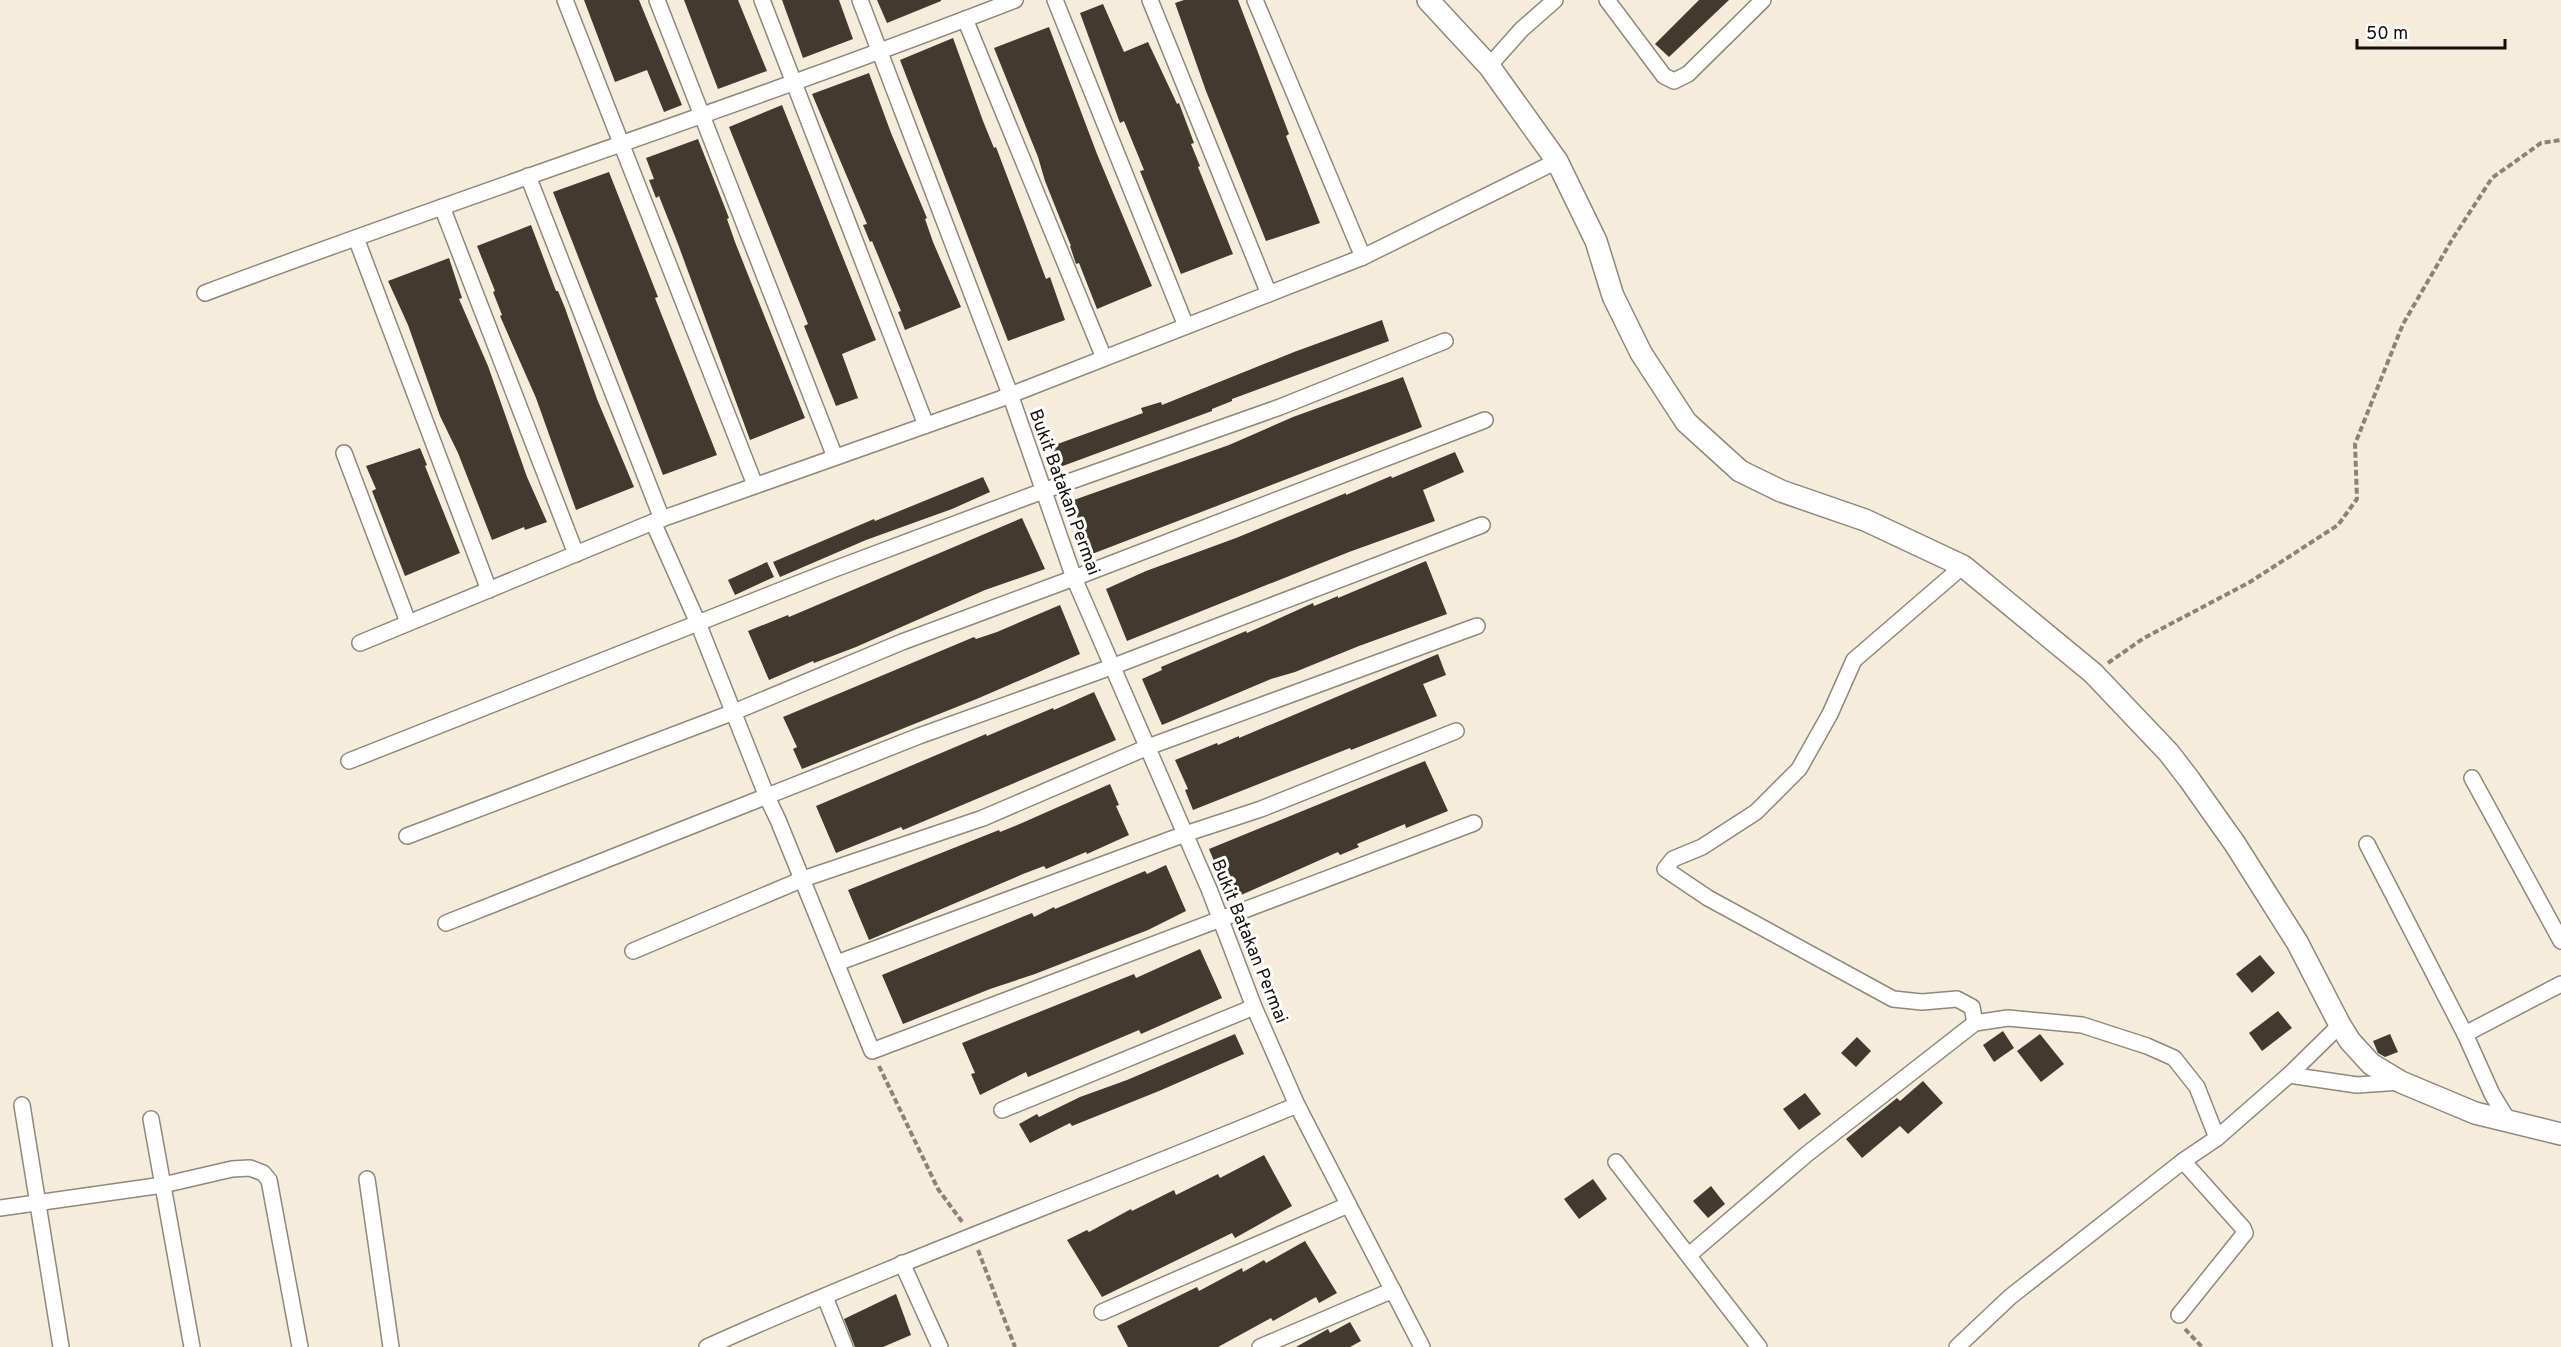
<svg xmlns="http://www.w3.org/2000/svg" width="2561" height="1347" font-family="Overpass,sans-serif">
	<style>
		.building { fill: #423a2e }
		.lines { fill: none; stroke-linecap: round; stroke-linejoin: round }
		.street-casing { stroke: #90887a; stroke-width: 18 }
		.secondary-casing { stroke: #90887a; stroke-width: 24 }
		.path { stroke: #898378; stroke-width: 4; stroke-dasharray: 6 3; stroke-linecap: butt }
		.street { stroke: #fff; stroke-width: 15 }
		.secondary { stroke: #fff; stroke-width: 21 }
		.labels { text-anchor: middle; stroke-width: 6; stroke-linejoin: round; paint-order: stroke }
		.street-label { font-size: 18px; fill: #120f0a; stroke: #fff }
	</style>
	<rect width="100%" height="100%" fill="#f5ecdc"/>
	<!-- building -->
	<g class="building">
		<path d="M 584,0 L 639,0 L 682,105 L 664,112 L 647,70 L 615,82 Z"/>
		<path d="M 684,0 L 738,0 L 767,71 L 718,89 Z"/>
		<path d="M 782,0 L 839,0 L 853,39 L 803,58 Z"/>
		<path d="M 877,0 L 941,0 L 941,1 L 887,23 Z"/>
		<path d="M 1184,0 L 1238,0 L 1289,134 L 1286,136 L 1320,223 L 1266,241 L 1206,91 L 1175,3 Z"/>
		<path d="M 1699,0 L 1729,0 L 1669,57 L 1655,44 Z"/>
		<path d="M 1103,4 L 1124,52 L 1148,42 L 1177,104 L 1179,103 L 1194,143 L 1191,144 L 1200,166 L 1198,167 L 1233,254 L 1181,274 L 1140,171 L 1144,170 L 1124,121 L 1120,123 L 1080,13 Z"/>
		<path d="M 1049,27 L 1097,154 L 1152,286 L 1097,309 L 1079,263 L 1076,264 L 1070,246 L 1071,246 L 1045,181 L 1038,157 L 994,48 Z"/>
		<path d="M 953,38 L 983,121 L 994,148 L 996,147 L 1046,279 L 1050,277 L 1065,320 L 1008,341 L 900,60 Z"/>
		<path d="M 869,73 L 891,133 L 927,218 L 925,219 L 933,242 L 961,307 L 905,330 L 898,312 L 901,311 L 872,241 L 870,242 L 863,225 L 867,224 L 812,94 Z"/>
		<path d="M 782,105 L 876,340 L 842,354 L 858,398 L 836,406 L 804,326 L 808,324 L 729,127 Z"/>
		<path d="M 698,139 L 729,218 L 727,219 L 735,242 L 805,418 L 750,440 L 678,244 L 659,196 L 656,198 L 649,180 L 654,179 L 646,158 Z"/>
		<path d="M 609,172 L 658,297 L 655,298 L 717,455 L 663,475 L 553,192 Z"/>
		<path d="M 531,225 L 556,291 L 558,291 L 565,308 L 597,399 L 634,487 L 576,510 L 536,398 L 500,316 L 502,315 L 493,292 L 495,291 L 477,246 Z"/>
		<path d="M 449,258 L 462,298 L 459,299 L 488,366 L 527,477 L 547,522 L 525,530 L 524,527 L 492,540 L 458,453 L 440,416 L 408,325 L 388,281 Z"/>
		<path d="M 1382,320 L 1389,341 L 1232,399 L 1232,401 L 1212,409 L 1212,411 L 1060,467 L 1052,446 L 1143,413 L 1141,408 L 1161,402 L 1162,405 L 1294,352 Z"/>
		<path d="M 1403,377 L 1422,427 L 1092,554 L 1071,501 L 1229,445 L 1293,417 Z"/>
		<path d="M 420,448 L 427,465 L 425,466 L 460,553 L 405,576 L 372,491 L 376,489 L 366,466 Z"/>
		<path d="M 1455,452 L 1464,472 L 1423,490 L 1435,521 L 1349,552 L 1127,641 L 1106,589 L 1146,571 L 1236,538 L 1346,493 L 1346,495 L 1391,476 L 1392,478 Z"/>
		<path d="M 983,477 L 990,492 L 952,509 L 866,540 L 780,577 L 773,562 L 874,519 L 875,521 Z"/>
		<path d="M 1022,518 L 1045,569 L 985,590 L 856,647 L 814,663 L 813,661 L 769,680 L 748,631 L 788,615 L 789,617 Z"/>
		<path d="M 1426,561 L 1447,614 L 1359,646 L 1295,672 L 1271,679 L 1162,725 L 1142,679 L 1162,670 L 1161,667 L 1246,631 L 1247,633 L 1313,603 L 1314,606 L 1338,596 L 1338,598 Z"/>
		<path d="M 767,562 L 774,577 L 735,595 L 728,580 Z"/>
		<path d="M 1060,605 L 1080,654 L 979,698 L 802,769 L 793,749 L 797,747 L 783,717 L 974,637 L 976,639 L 997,632 Z"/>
		<path d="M 1438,654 L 1446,675 L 1423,684 L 1437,716 L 1351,750 L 1350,748 L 1193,810 L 1185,790 L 1188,789 L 1175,760 L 1217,743 L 1218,745 L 1239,736 L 1239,738 Z"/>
		<path d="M 1094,692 L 1116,740 L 903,830 L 901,827 L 836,853 L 816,806 L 986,734 L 987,736 L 1053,708 L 1054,710 Z"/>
		<path d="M 1425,761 L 1448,811 L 1406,828 L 1405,824 L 1357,844 L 1359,847 L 1340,855 L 1338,852 L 1230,900 L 1209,849 Z"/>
		<path d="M 1110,784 L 1119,805 L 1116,806 L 1129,835 L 1087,854 L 1086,852 L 1046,869 L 1044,866 L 1023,874 L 869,940 L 848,890 L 999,830 L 1000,832 L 1022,823 Z"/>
		<path d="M 1166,865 L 1186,911 L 1148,930 L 1035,974 L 990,989 L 903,1024 L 882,975 L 1032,913 L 1034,917 L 1054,907 L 1055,909 L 1145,871 L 1147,874 Z"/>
		<path d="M 1200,949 L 1222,998 L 1141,1034 L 1139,1030 L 1028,1077 L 1026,1072 L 980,1095 L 971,1074 L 975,1073 L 962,1043 L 1134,974 L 1136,978 Z"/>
		<path d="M 2260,955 L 2275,973 L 2252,993 L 2236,974 Z"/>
		<path d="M 2278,1011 L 2292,1028 L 2262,1051 L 2249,1033 Z"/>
		<path d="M 2003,1031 L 2014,1048 L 1994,1062 L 1983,1045 Z"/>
		<path d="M 1235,1034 L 1244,1054 L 1159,1091 L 1072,1126 L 1070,1123 L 1030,1143 L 1019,1124 L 1037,1114 L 1039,1117 L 1080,1097 L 1127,1080 Z"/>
		<path d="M 2040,1034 L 2064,1064 L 2041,1082 L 2017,1051 Z"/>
		<path d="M 2390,1034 L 2398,1052 L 2385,1057 L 2378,1053 L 2373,1041 Z"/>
		<path d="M 1857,1037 L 1871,1051 L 1856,1067 L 1841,1053 Z"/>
		<path d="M 1923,1081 L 1943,1103 L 1908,1134 L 1900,1126 L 1862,1158 L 1846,1139 L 1897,1098 L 1900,1101 Z"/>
		<path d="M 1805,1093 L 1821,1114 L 1799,1130 L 1783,1109 Z"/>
		<path d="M 1264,1155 L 1292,1206 L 1235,1238 L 1232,1233 L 1102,1297 L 1067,1240 L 1087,1230 L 1089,1232 L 1131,1209 L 1132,1211 L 1174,1190 L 1176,1195 L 1218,1174 L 1220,1178 Z"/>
		<path d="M 1593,1179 L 1607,1199 L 1579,1219 L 1564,1199 Z"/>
		<path d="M 1711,1186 L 1725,1204 L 1708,1218 L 1693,1201 Z"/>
		<path d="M 1305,1241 L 1337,1293 L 1319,1303 L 1316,1297 L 1273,1321 L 1271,1318 L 1218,1347 L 1128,1347 L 1117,1326 L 1197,1287 L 1199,1291 L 1242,1268 L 1243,1272 L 1264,1260 L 1266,1263 Z"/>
		<path d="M 896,1294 L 911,1335 L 883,1347 L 855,1347 L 844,1319 Z"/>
		<path d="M 1350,1322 L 1361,1341 L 1350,1347 L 1296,1347 L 1328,1329 L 1330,1333 Z"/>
	</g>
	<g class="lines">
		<defs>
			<g id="street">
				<path d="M 565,0 L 755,485"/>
				<path d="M 657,0 L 835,457"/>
				<path d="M 762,0 L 926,425"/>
				<path d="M 1055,0 L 1186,326"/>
				<path d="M 1150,0 L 1269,294"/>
				<path d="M 1255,0 L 1363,257"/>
				<path d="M 1607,0 L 1664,76 L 1674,81 L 1688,74 L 1763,0"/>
				<path d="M 965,19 L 1104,358"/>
				<path d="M 1489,66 L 1522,29 L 1555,0"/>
				<path d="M 528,176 L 662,519"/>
				<path d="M 442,207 L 576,554"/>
				<path d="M 356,238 L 489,590"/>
				<path d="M 205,293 C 474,192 747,104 1015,0"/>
				<path d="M 344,453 L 408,622"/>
				<path d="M 653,522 L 698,623 L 767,797 L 778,820 L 872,1051 L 1474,823"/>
				<path d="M 1963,566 L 1854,660 L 1830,714 L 1799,769 L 1756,812 L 1702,847 L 1673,859 L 1665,869 L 1708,898 L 1893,999 L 1922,1002 L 1957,999 L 1972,1007 L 1975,1023"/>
				<path d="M 360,643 L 653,522 L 1000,399 L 1363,257 L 1557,161"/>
				<path d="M 349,761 L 832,570 L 1043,491 L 1280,407 L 1445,341"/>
				<path d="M 2472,778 L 2561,941"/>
				<path d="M 407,836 L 734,712 L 902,642 L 1074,578 L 1485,420"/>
				<path d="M 2367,844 L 2465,1034 L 2492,1094 L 2509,1122"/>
				<path d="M 446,923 L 919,736 L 1114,666 L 1482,525"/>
				<path d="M 633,951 L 803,879 L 983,818 L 1148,747 L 1477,626"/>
				<path d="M 837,963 L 1185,834 L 1261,809 L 1456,731"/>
				<path d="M 2465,1034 L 2561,984"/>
				<path d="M 2289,1075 L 2357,1085 L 2401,1082"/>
				<path d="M 22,1105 L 61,1347"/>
				<path d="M 1297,1105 L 1422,1347"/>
				<path d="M 1002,1110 L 1254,1007"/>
				<path d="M 151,1119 L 192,1347"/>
				<path d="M 1616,1162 L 1759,1347"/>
				<path d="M 367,1179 L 391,1347"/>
				<path d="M 0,1208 L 163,1185 L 232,1169 L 250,1168 L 263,1173 L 269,1180 L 300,1347"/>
				<path d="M 1689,1255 L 1807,1154 L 1975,1023 L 2008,1018 L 2082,1025 L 2147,1046 L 2174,1058 L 2197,1087 L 2217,1138"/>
				<path d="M 902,1263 L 940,1347"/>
				<path d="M 825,1297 L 845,1347"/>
				<path d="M 1102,1312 L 1348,1205"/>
				<path d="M 2179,1315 L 2245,1233 L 2243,1228 L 2183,1161"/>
				<path d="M 707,1347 C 901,1260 1101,1187 1297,1105 L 1254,1007 L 1209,889 L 1074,578 L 1010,394 L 860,0"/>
				<path d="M 1260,1347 L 1393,1290"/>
				<path d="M 1957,1347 L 2010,1297 L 2183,1161 L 2217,1138 L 2289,1075 L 2340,1025"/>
			</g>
			<path id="secondary" d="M 1428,0 L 1489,66 L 1557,161 L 1596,241 L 1613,296 L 1641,353 L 1686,422 L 1740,471 L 1781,491 L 1865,520 L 1963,566 L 2093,673 L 2169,753 L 2189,779 L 2235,844 L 2297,942 L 2340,1025 L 2350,1041 L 2371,1064 L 2401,1082 L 2475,1113 L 2561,1134"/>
		</defs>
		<!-- street casing -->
		<use href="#street" class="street-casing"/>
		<!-- secondary casing -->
		<use href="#secondary" class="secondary-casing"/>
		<!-- path -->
		<g class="path">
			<path d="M 2108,663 L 2144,638 L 2250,582 L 2338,525 L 2357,499 L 2355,444 L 2403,324 L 2453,238 L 2492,178 L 2541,143 L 2561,140"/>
			<path d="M 879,1066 L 938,1189 L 963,1223"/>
			<path d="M 978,1250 L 1015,1347"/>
			<path d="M 2185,1329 L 2202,1347"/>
		</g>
		<!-- street -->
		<use href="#street" class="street"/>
		<!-- secondary -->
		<use href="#secondary" class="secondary"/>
	</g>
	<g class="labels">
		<!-- street labels -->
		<g class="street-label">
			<text transform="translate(1065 492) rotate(70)" y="6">Bukit Batakan Permai</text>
			<text transform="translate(1250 941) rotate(68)" y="6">Bukit Batakan Permai</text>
		</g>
	</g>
	<!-- scale -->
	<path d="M2357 39v9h148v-9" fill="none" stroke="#120f0a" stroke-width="3"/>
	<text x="2366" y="39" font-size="18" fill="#120f0a" stroke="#ffffff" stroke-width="4.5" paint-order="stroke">50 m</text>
</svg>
